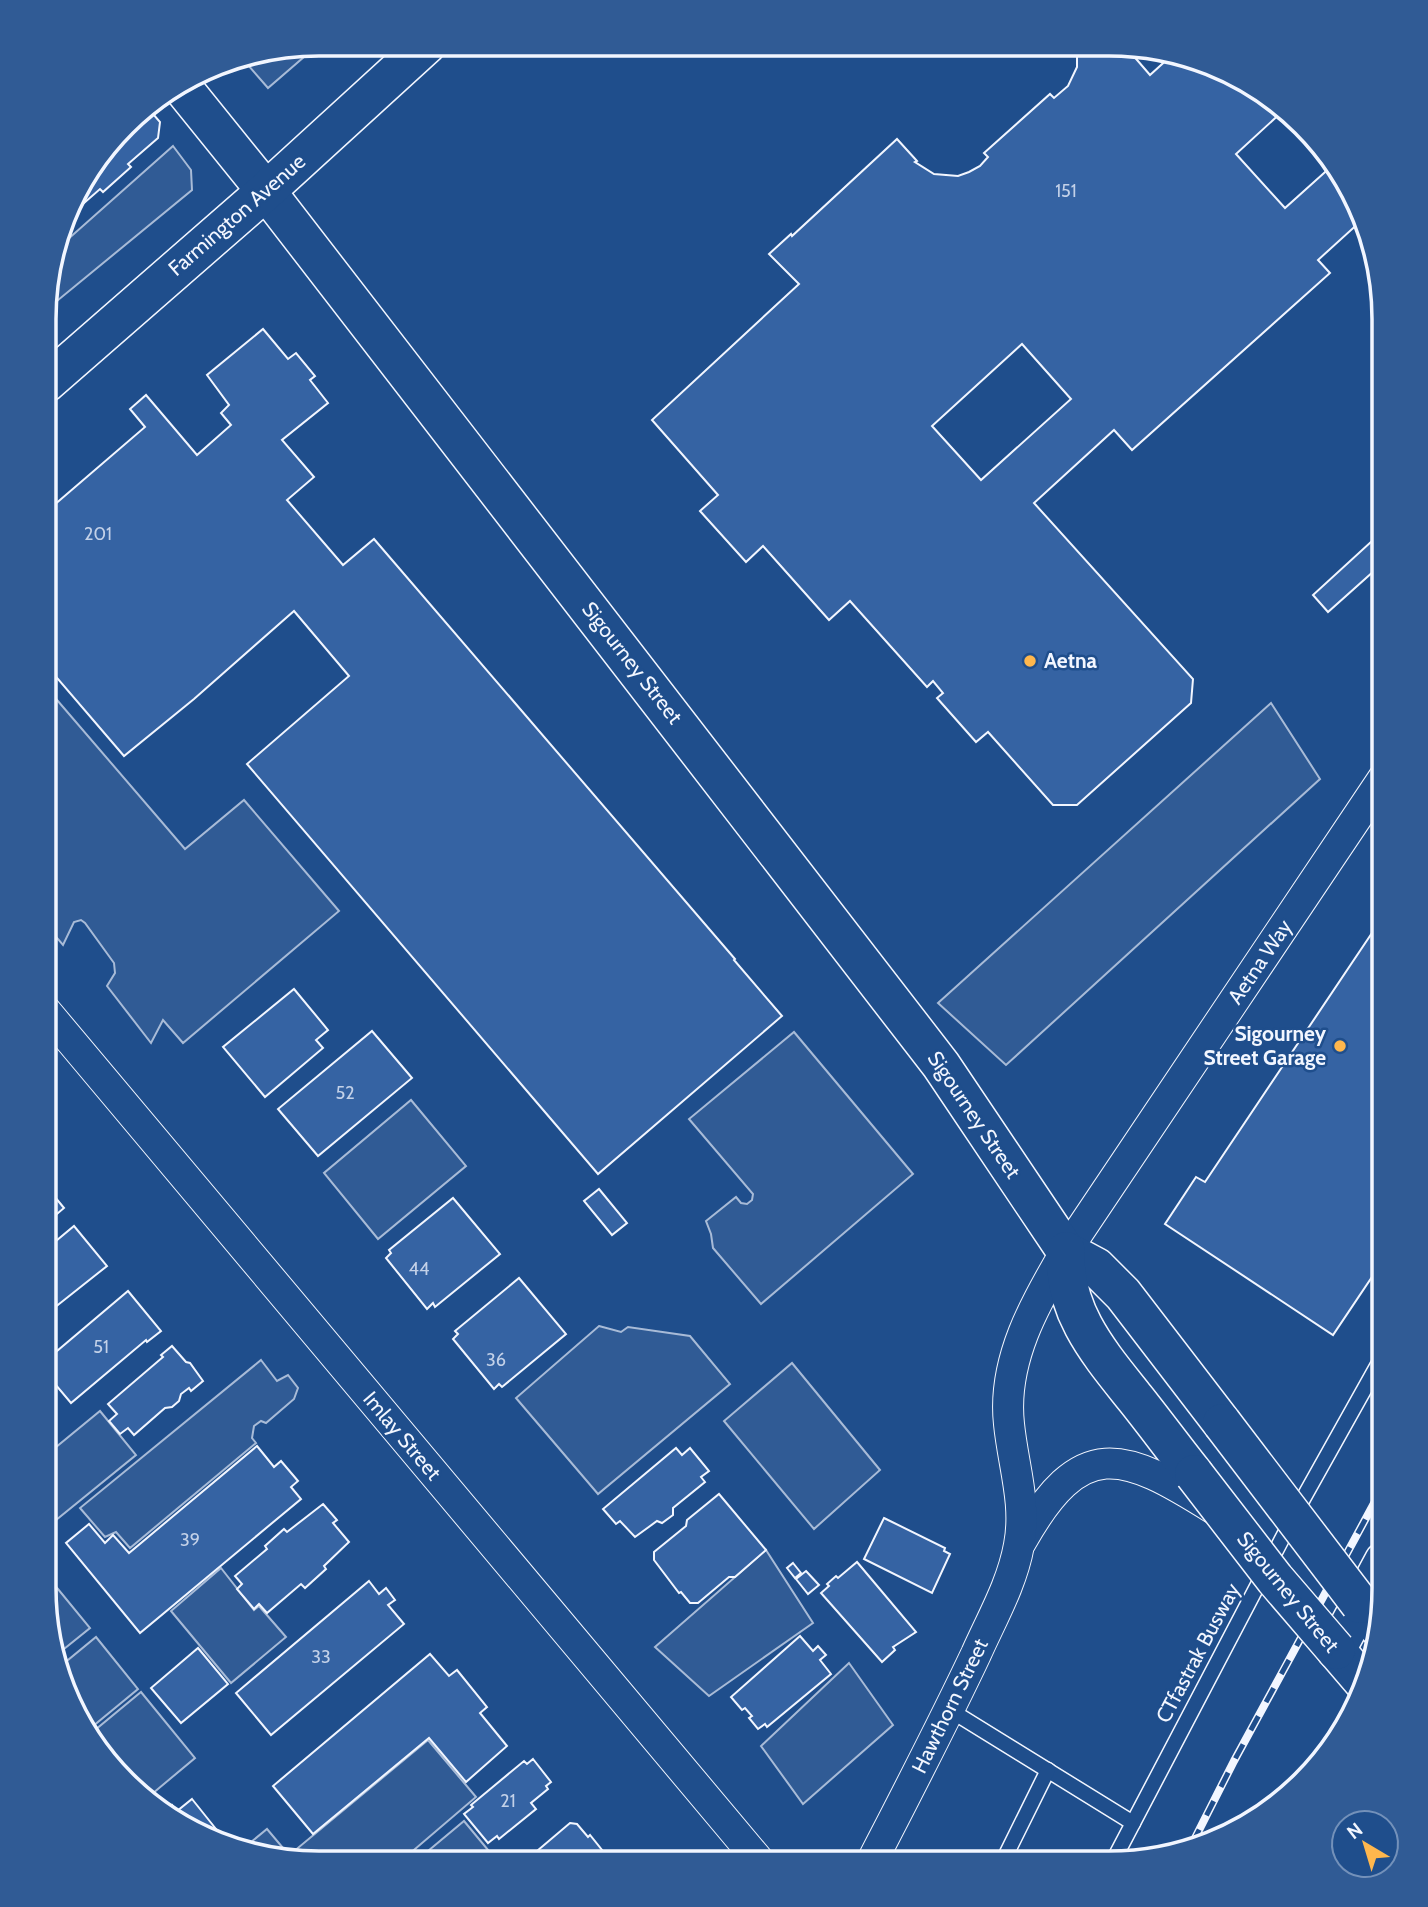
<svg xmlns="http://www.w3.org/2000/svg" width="1428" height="1907" font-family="Cabin,sans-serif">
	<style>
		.built { fill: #305b95; stroke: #a8bbd7; stroke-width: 2 }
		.building { fill: #3563a3; stroke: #f2f6ff; stroke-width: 2; fill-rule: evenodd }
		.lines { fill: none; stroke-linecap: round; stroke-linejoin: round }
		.lane-casing { stroke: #f2f6ff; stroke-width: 17 }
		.street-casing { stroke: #f2f6ff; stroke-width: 32 }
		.secondary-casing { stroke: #f2f6ff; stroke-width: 41 }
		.primary-casing { stroke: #f2f6ff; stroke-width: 41 }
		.highway-casing { stroke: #f2f6ff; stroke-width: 41 }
		.lane { stroke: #1f4e8c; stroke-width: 14 }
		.street { stroke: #1f4e8c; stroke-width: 30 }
		.secondary { stroke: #1f4e8c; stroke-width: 38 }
		.primary { stroke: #1f4e8c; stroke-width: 38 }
		.highway { stroke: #1f4e8c; stroke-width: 38 }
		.rail-casing { stroke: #f2f6ff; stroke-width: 8 }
		.rail { stroke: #1f4e8c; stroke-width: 5; stroke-dasharray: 16; stroke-linecap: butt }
		.secondary-bridge-casing { stroke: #f2f6ff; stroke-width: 41; stroke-linecap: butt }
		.secondary-bridge { stroke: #1f4e8c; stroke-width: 38 }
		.poi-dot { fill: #ffb74d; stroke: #1f4e8c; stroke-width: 2.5 }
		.labels { text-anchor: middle; stroke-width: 5; stroke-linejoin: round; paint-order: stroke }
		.number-label { font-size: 18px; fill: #c3d1e8 }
		.street-label { font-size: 21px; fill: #f2f6ff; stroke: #1f4e8c }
		.poi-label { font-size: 21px; font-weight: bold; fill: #f2f6ff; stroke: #1f4e8c; text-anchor: start }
		.rim { fill: none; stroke: #f2f6ff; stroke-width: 3.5 }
	</style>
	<rect width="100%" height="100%" fill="#1f4e8c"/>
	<!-- built -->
	<g class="built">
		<path d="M 319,44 L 268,88 L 241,57 Z"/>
		<path d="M 173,146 L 191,170 L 192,190 L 46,310 L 46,283 L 58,248 Z"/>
		<path d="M 45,686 L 185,849 L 244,800 L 339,911 L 183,1043 L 163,1020 L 151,1043 L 107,986 L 115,973 L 114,963 L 85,923 L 81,920 L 74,922 L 63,945 L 45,924 Z"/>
		<path d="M 1271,703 L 1320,779 L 1006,1065 L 938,1003 Z"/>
		<path d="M 794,1032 L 913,1174 L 761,1304 L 713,1248 L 711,1234 L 706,1221 L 736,1197 L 741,1203 L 747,1204 L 752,1200 L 753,1194 L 689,1119 Z"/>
		<path d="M 411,1100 L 466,1166 L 378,1239 L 324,1173 Z"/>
		<path d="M 599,1326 L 621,1332 L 628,1327 L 690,1336 L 730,1384 L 598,1494 L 516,1398 Z"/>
		<path d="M 261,1360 L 277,1381 L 288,1375 L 298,1388 L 294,1399 L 266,1423 L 261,1421 L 254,1426 L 252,1438 L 256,1443 L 130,1548 L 116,1532 L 105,1537 L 80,1508 Z"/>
		<path d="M 792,1363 L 880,1470 L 814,1529 L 724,1421 Z"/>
		<path d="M 100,1411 L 136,1455 L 45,1529 L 44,1457 Z"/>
		<path d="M 766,1550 L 813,1623 L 709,1696 L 655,1647 Z"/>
		<path d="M 221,1568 L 254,1610 L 259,1606 L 286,1637 L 231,1683 L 171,1611 Z"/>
		<path d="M 44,1572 L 90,1628 L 59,1653 L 44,1588 Z"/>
		<path d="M 96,1637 L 138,1689 L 87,1731 L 72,1710 L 62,1665 Z"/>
		<path d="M 849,1663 L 893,1725 L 803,1804 L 761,1746 Z"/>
		<path d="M 141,1692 L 195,1758 L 146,1799 L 112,1769 L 89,1735 Z"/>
		<path d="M 428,1740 L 476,1797 L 401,1861 L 301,1861 L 293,1852 Z"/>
		<path d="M 464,1821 L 498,1862 L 416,1861 Z"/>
		<path d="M 267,1829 L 294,1861 L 284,1861 L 245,1847 Z"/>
	</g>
	<!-- building -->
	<g class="building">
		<path d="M 1125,46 L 1150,75 L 1171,56 L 1262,90 L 1284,110 L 1236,154 L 1285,208 L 1334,164 L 1356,197 L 1361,221 L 1318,260 L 1330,273 L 1132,450 L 1114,430 L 1034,503 L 1193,679 L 1191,703 L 1077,805 L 1053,805 L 988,732 L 976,742 L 937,698 L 943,693 L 933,681 L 927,687 L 850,601 L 829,620 L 763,546 L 746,562 L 700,511 L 718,495 L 652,420 L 799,284 L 769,254 L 791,234 L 792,236 L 897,139 L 917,161 L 915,162 L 934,174 L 958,176 L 969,172 L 980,166 L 988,157 L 984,153 L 1050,94 L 1054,98 L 1068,86 L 1077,67 L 1077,46 ZM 1022,344 L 1071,399 L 981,480 L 932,426 Z"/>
		<path d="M 147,107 L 160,122 L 158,138 L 128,164 L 131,167 L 103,192 L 100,189 L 68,217 L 80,182 L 138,112 Z"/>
		<path d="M 263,329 L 288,359 L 296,353 L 315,376 L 310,380 L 328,403 L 282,440 L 314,477 L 287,500 L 343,565 L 374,539 L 735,959 L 734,960 L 782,1016 L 598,1174 L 247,764 L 349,676 L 294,611 L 194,699 L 124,756 L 45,664 L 46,512 L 145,427 L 130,409 L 146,395 L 197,455 L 231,425 L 221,413 L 229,405 L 207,375 Z"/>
		<path d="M 1384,530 L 1384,562 L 1328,612 L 1313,595 Z"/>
		<path d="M 1384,915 L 1384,1259 L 1333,1335 L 1165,1224 L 1196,1177 L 1205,1182 Z"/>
		<path d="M 294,989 L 328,1030 L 316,1040 L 323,1048 L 265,1097 L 223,1047 Z"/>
		<path d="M 372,1031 L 412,1078 L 318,1156 L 278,1109 Z"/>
		<path d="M 45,1185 L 64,1208 L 44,1225 Z"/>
		<path d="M 599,1189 L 627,1223 L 612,1235 L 584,1201 Z"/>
		<path d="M 453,1198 L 500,1254 L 435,1307 L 433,1303 L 427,1309 L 386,1258 L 391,1253 L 389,1250 Z"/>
		<path d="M 74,1226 L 107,1266 L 44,1316 L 44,1251 Z"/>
		<path d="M 519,1278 L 566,1334 L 502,1387 L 499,1384 L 494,1389 L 453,1339 L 458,1334 L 455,1331 Z"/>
		<path d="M 128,1291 L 161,1331 L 147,1342 L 146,1340 L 71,1403 L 44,1371 L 44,1362 Z"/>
		<path d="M 172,1346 L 186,1362 L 190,1363 L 203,1381 L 191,1391 L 189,1388 L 181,1394 L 179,1401 L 172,1407 L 165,1408 L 134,1435 L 128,1428 L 120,1434 L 109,1421 L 117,1414 L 108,1404 L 163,1357 L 161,1355 Z"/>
		<path d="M 257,1446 L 274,1467 L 281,1461 L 298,1481 L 291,1487 L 301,1499 L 140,1633 L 66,1543 L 89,1524 L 105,1543 L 113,1535 L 129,1553 Z"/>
		<path d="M 676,1448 L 682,1455 L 690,1448 L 709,1471 L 701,1477 L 705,1482 L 673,1508 L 673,1515 L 662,1523 L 657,1521 L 635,1537 L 620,1521 L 616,1524 L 603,1509 Z"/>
		<path d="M 719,1494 L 766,1550 L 735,1577 L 729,1577 L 698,1603 L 690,1603 L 681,1592 L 679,1593 L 654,1560 L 654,1552 L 686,1526 L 687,1520 Z"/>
		<path d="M 323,1504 L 337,1520 L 333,1523 L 349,1542 L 324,1566 L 326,1569 L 305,1588 L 301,1584 L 267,1613 L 259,1604 L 254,1609 L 237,1589 L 242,1584 L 235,1576 L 267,1549 L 265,1546 L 284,1529 L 287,1532 Z"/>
		<path d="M 884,1518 L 945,1548 L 944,1551 L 950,1554 L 932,1593 L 864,1559 Z"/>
		<path d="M 857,1562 L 916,1632 L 893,1647 L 895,1650 L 882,1662 L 821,1593 L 829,1586 L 827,1584 L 836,1576 L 838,1578 Z"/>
		<path d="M 793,1563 L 801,1573 L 795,1578 L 787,1568 Z"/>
		<path d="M 806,1571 L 819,1585 L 808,1594 L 796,1579 Z"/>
		<path d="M 369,1581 L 379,1594 L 386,1588 L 395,1600 L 388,1605 L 404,1624 L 271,1735 L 236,1693 Z"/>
		<path d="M 800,1636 L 813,1651 L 818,1646 L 826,1655 L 820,1660 L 831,1674 L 767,1727 L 765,1724 L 758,1729 L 749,1718 L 752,1716 L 745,1708 L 742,1710 L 731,1697 Z"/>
		<path d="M 198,1648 L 228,1684 L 181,1723 L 151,1688 Z"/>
		<path d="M 430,1654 L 449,1676 L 457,1670 L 487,1707 L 480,1713 L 507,1746 L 466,1782 L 429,1738 L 313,1834 L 273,1786 Z"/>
		<path d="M 533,1759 L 551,1782 L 546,1786 L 548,1789 L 531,1803 L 536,1809 L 499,1839 L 497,1836 L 488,1843 L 464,1814 L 473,1807 L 471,1805 L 524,1761 L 527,1764 Z"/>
		<path d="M 192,1799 L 224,1839 L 163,1814 L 172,1805 L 177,1811 Z"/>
		<path d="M 570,1823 L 577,1824 L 588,1837 L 590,1835 L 606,1855 L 604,1857 L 609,1862 L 524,1862 Z"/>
	</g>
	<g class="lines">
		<defs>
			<g id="lane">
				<path d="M 950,1710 L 1133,1823"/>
				<path d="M 1002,1863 L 1048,1770"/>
				<path d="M 1112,1863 L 1304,1497 L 1384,1354"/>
			</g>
			<g id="street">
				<path d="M 45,1010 L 760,1862"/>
				<path d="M 1021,1542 C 1081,1435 1122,1451 1214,1509"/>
				<path d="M 871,1863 C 907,1793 943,1724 976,1654 C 992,1618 1012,1584 1019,1545 C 1027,1504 1013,1465 1009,1424 C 1002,1361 1035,1303 1066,1251 L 1384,777"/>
			</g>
			<g id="secondary">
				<path d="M 182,87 L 266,191 L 941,1065 L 1066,1251 L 1096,1267 L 1123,1294 L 1222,1423"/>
				<path d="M 1066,1251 C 1062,1311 1100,1354 1135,1398 C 1155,1423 1174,1449 1194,1474"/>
				<path d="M 1360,1604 L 1379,1628"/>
				<path d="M 1336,1650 L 1366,1685"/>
			</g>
			<path id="primary" d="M 46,383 L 266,191 L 427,44"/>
			<path id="highway" d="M 1336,1650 L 1384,1561"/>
		</defs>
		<!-- lane casing -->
		<use href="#lane" class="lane-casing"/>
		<!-- street casing -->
		<use href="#street" class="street-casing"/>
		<!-- secondary casing -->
		<use href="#secondary" class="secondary-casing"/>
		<!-- primary casing -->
		<use href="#primary" class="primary-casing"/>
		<!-- highway casing -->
		<use href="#highway" class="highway-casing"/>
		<!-- lane -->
		<use href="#lane" class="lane"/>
		<!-- street -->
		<use href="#street" class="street"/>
		<!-- secondary -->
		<use href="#secondary" class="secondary"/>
		<!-- primary -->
		<use href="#primary" class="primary"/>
		<!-- highway -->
		<use href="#highway" class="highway"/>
		<defs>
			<path id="rail" d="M 1192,1844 L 1234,1761 L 1384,1485"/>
		</defs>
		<!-- rail casing -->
		<use href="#rail" class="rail-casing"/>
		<!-- rail -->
		<use href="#rail" class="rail"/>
		<defs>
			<g id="secondary-bridge">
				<path d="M 1222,1423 L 1360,1604"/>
				<path d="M 1194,1474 L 1275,1579 L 1336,1650"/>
			</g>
		</defs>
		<!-- secondary-bridge casing -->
		<use href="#secondary-bridge" class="secondary-bridge-casing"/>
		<!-- secondary-bridge -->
		<use href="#secondary-bridge" class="secondary-bridge"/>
	</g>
	<!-- markers -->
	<g class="poi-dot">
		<circle cx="1030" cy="661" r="7"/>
		<circle cx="1340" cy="1046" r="7"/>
	</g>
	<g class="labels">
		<!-- number labels -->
		<g class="number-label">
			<text x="1066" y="197">151</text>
			<text x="98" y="540">201</text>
			<text x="345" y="1099">52</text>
			<text x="419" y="1275">44</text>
			<text x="101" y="1353">51</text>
			<text x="496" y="1366">36</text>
			<text x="190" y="1546">39</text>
			<text x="321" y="1663">33</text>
			<text x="508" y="1807">21</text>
		</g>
		<!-- street labels -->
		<g class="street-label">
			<text transform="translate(237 215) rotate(-41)" y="7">Farmington Avenue</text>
			<text transform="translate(632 663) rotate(52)" y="7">Sigourney Street</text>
			<text transform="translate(1260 962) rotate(-56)" y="7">Aetna Way</text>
			<text transform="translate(974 1115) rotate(56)" y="7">Sigourney Street</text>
			<text transform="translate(402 1436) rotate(50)" y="7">Imlay Street</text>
			<text transform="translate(1288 1592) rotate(51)" y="7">Sigourney Street</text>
			<text transform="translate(1198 1653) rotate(-62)" y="7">CTfastrak Busway</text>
			<text transform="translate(950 1706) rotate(-64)" y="7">Hawthorn Street</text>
		</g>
		<!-- poi labels -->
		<g class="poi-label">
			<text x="1044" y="668">Aetna</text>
			<text x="1326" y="1041" text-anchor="end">Sigourney<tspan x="1326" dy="24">Street Garage</tspan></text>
		</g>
	</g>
	<!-- crop -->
	<path d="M0 0H1428V1907H0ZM319 56H1109A263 263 0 0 1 1372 319V1588A263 263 0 0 1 1109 1851H319A263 263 0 0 1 56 1588V319A263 263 0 0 1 319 56Z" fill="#305b95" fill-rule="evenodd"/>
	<path class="rim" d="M319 56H1109A263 263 0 0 1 1372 319V1588A263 263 0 0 1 1109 1851H319A263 263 0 0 1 56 1588V319A263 263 0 0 1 319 56Z"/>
	<!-- north arrow -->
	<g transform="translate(1365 1844) rotate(322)"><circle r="33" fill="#1f4e8c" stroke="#7391ba" stroke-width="2"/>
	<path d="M0-5L12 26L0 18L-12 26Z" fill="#ffb74d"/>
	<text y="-10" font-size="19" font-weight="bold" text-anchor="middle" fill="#f2f6ff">N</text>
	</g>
</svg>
